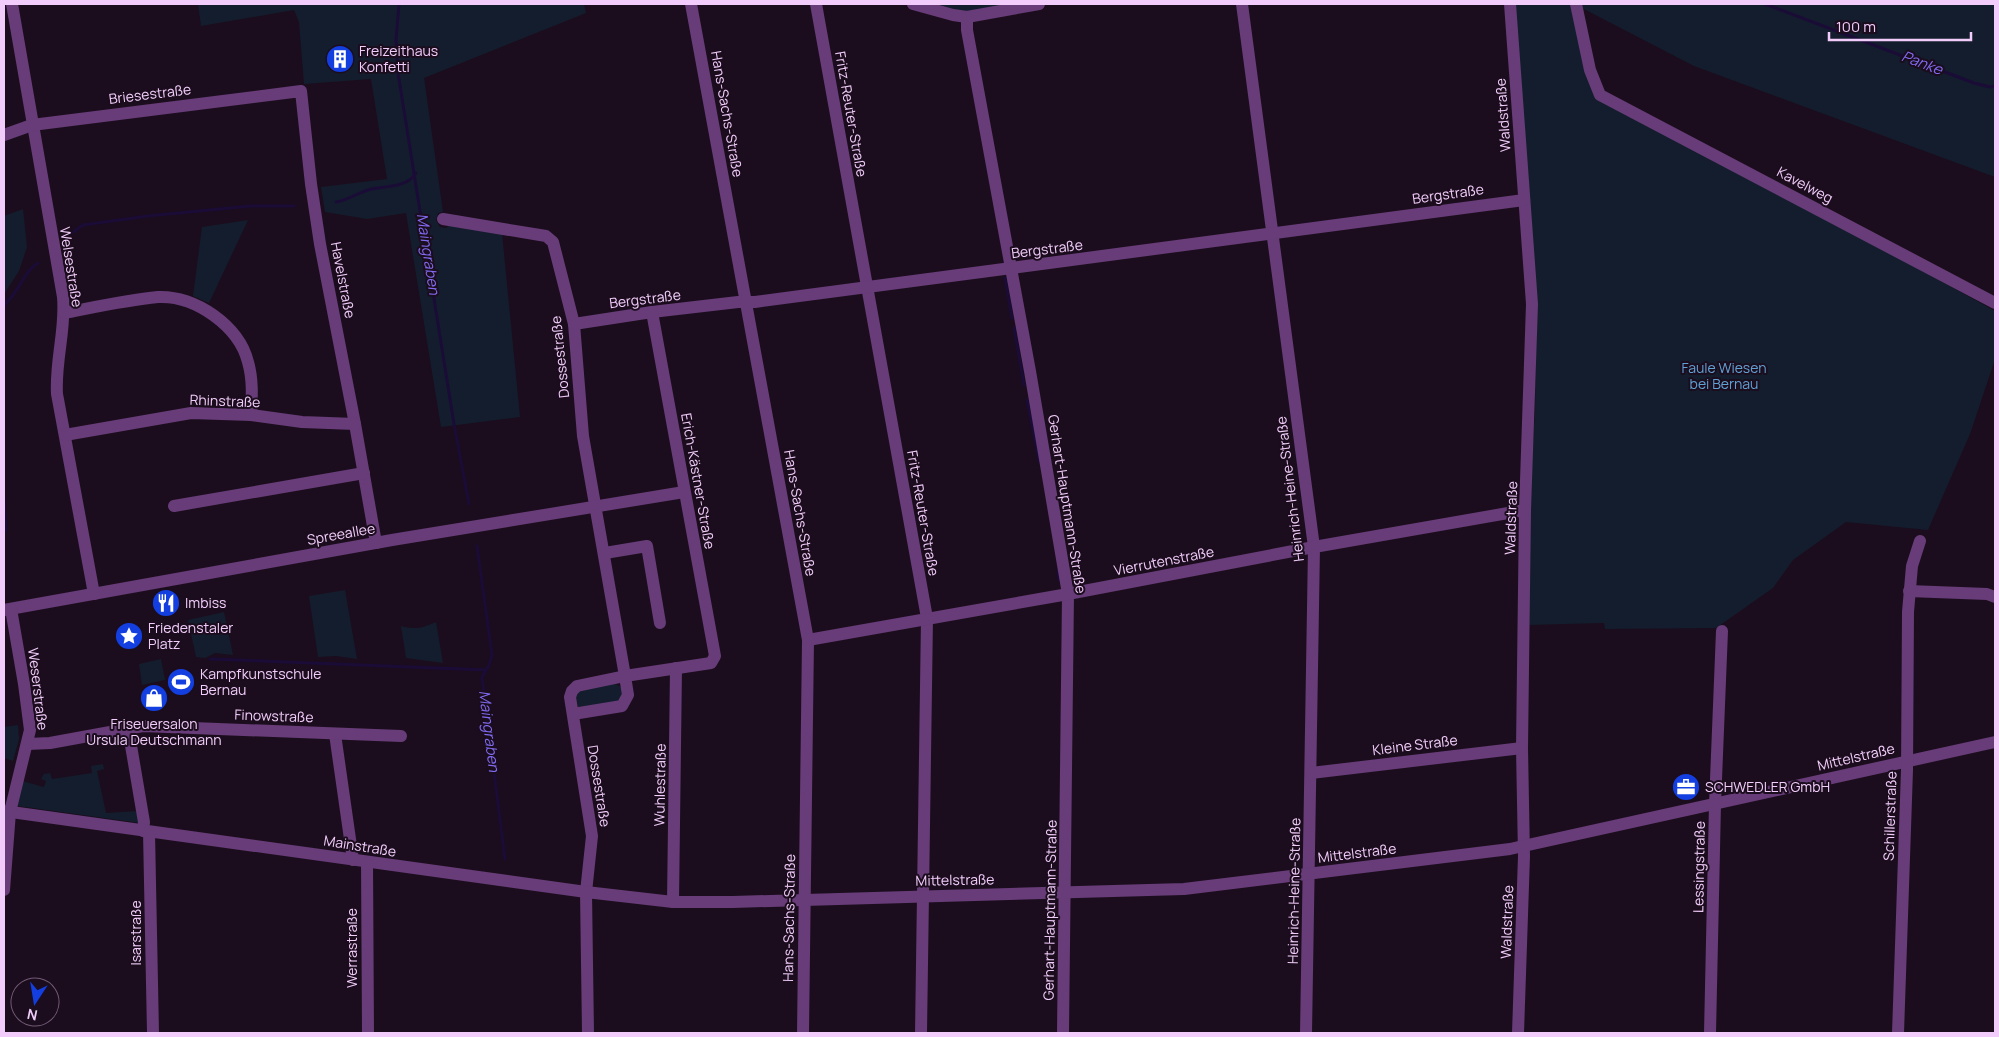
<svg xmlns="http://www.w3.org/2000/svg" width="1999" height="1037" font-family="Manrope,sans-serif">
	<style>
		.green { fill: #141d2d }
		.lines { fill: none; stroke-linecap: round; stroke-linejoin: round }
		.stream { stroke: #1a0c37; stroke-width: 3 }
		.minor { stroke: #673c78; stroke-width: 12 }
		.labels { text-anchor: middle; stroke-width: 4; stroke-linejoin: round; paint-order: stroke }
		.poi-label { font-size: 14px; fill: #f2cdfb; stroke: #1b0d1d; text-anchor: start }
		.street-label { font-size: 14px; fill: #f2cdfb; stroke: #1b0d1d }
		.park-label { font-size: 14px; fill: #60a1d4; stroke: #1b0d1d }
		.water-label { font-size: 15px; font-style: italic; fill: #806cf3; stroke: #1b0d1d }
	</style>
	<rect width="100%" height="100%" fill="#1b0d1d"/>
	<!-- green -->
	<g class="green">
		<path d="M 198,4 L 584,4 L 586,13 L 424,78 L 443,212 L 438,213 L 436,220 L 440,227 L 446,228 L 453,223 L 502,233 L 520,417 L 441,427 L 406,213 L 367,219 L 325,212 L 321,187 L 387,179 L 371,79 L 304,84 L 299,22 L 294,10 L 201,26 Z"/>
		<path d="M 930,4 L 1009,4 L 1010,5 L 959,12 Z"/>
		<path d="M 1513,4 L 1995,4 L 1995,177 L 1694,66 L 1580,7 L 1597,96 L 1796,201 L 1995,311 L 1995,359 L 1970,434 L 1928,530 L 1846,522 L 1793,560 L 1773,588 L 1716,628 L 1605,629 L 1604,623 L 1527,625 L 1528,510 L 1535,414 L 1536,304 Z"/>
		<path d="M 23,209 L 27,247 L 19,271 L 4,294 L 4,216 Z"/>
		<path d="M 248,220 L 209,303 L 193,296 L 202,227 Z"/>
		<path d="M 345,590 L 357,659 L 336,656 L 318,657 L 309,596 Z"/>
		<path d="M 224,612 L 233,655 L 215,653 L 205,658 L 196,657 L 188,620 Z"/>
		<path d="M 436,622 L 443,663 L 406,658 L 401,626 C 415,630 423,628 436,622 Z"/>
		<path d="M 161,659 L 165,680 L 142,685 L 139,664 Z"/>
		<path d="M 613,683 L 623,688 L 624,693 L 619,702 L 578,707 L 576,696 L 579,691 Z"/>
		<path d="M 18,725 L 19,739 L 13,761 L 4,758 L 4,727 Z"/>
		<path d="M 103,764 L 104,769 L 97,771 L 106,813 L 138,811 L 140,823 L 18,806 L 16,802 L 22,781 L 44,787 L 46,781 L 41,779 L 44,774 L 50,773 L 52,779 L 92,773 L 91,766 Z"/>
	</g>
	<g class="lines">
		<!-- stream -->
		<g class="stream">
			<path d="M 399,4 L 396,40 L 398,73 L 454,424 L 469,504"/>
			<path d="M 1765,4 L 1974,83 L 1990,87 L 1995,86"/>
			<path d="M 336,202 C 349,200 359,192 371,189 C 385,186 407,188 416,173"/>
			<path d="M 68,236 L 83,225 L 148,216 L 250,206 L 294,206"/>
			<path d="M 1005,278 L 1012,318"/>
			<path d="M 4,305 C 19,293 23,272 38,263"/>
			<path d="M 1014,328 L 1024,385"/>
			<path d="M 1027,400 L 1039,461"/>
			<path d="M 4,499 L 6,530"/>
			<path d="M 477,546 L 492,655 L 489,665 L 482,677 L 505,859"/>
			<path d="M 1058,571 L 1059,580"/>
			<path d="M 210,659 L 486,670"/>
		</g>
		<!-- minor -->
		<g class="minor">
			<path d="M 12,4 L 63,297 C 66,330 55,360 57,394 L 94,594"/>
			<path d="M 691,4 L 808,640 L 803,1033"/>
			<path d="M 816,4 L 927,618 L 921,1033"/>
			<path d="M 913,4 L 953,15 L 967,17 L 1039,4"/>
			<path d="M 1242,4 L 1314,547 L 1306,1033"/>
			<path d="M 1510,4 L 1532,304 L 1525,510 L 1522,748 L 1524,856 L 1518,1033"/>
			<path d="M 1576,4 L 1590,70 L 1600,95 L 1995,303"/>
			<path d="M 967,17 L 967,30 L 1030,371 L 1068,594 L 1063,1033"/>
			<path d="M 4,135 L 32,125 L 301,91 L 311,184 L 320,244 L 355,424 L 376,543"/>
			<path d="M 443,219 L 546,236 L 553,242 L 574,324 L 583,436 L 625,676 L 577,686 L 572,691 L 570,697 L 592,836 L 586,892 L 588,1033"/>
			<path d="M 64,313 C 95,307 127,300 158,297 C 195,295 239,326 248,362 C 253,379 252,397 251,415"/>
			<path d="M 574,324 L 652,312 L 738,302 L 755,302 L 1524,200"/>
			<path d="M 65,435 L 191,413 L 251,415 L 302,422 L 355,424"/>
			<path d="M 174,506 L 364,473"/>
			<path d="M 605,553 L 647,546 L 660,623"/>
			<path d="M 1909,591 L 1987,594 L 1995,597"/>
			<path d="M 4,610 L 392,540 L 684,492"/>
			<path d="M 808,640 L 1068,594 L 1314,547 L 1525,510"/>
			<path d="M 573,714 L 622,706 L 628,695 L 625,676 L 711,663 L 715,656 L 652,312"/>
			<path d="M 128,728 L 144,822 L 143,831"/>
			<path d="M 335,734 L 353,860"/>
			<path d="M 28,744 L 50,743 L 143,726 L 401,736"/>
			<path d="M 1311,773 L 1522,748"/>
			<path d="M 4,811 L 586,892 L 673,902 L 733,902 L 1184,889 L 1510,849 L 1995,742"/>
			<path d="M 149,832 L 153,1033"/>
			<path d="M 367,862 L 368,1033"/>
			<path d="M 4,890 L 10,812 L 30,730 L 24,684 L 11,609"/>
			<path d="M 673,902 L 676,668"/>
			<path d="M 1710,1033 L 1715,804 L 1722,631"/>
			<path d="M 1898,1033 L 1907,770 L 1908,612 L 1912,566 L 1920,541"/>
		</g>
	</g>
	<!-- icons -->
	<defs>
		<symbol id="building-disc" viewBox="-11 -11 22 22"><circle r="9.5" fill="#133fe1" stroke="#1b0d1d"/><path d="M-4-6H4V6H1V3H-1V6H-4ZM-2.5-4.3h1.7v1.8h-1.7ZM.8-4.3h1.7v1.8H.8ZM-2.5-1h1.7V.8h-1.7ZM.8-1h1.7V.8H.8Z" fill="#fff"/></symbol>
		<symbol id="restaurant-disc" viewBox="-11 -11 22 22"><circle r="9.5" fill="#133fe1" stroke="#1b0d1d"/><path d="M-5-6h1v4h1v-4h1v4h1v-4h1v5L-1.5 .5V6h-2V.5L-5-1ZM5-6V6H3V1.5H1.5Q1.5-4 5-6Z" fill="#fff"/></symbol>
		<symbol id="sight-disc" viewBox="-11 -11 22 22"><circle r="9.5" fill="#133fe1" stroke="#1b0d1d"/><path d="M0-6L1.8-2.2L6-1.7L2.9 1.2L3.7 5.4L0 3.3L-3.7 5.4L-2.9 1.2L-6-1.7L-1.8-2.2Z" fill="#fff"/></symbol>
		<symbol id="stadium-disc" viewBox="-11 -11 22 22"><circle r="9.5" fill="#133fe1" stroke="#1b0d1d"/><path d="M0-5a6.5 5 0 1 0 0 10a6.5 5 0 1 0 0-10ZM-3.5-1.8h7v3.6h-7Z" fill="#fff"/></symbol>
		<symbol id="shop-disc" viewBox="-11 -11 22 22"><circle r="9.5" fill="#133fe1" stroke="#1b0d1d"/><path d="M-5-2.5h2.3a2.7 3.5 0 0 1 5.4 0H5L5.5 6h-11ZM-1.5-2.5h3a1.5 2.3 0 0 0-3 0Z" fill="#fff"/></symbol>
		<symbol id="office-disc" viewBox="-11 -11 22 22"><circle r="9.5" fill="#133fe1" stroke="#1b0d1d"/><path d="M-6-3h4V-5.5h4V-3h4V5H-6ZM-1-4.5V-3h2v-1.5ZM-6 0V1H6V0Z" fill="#fff"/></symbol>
	</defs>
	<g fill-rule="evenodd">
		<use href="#building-disc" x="324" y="43" width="32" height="32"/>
		<use href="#restaurant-disc" x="150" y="587" width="32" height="32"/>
		<use href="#sight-disc" x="113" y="620" width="32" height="32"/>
		<use href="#stadium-disc" x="165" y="666" width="32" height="32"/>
		<use href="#shop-disc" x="138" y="682" width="32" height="32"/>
		<use href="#office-disc" x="1670" y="771" width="32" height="32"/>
	</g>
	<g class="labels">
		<!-- poi labels -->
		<g class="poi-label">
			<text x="359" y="56">Freizeithaus<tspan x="359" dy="16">Konfetti</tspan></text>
			<text x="185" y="608">Imbiss</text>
			<text x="148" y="633">Friedenstaler<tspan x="148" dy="16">Platz</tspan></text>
			<text x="200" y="679">Kampfkunstschule<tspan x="200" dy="16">Bernau</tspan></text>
			<text x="154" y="729" text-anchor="middle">Friseuersalon<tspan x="154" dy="16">Ursula Deutschmann</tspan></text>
			<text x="1705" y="792">SCHWEDLER GmbH</text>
		</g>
		<!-- street labels -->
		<g class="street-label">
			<text transform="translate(150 94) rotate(-7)" y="5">Briesestraße</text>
			<text transform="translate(727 114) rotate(80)" y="5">Hans-Sachs-Straße</text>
			<text transform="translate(851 114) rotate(80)" y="5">Fritz-Reuter-Straße</text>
			<text transform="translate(1503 115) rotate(-94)" y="5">Waldstraße</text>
			<text transform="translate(1805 185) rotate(28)" y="5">Kavelweg</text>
			<text transform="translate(1448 194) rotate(-8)" y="5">Bergstraße</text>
			<text transform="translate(1047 249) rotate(-7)" y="5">Bergstraße</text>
			<text transform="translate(71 267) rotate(81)" y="5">Welsestraße</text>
			<text transform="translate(343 280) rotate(79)" y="5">Havelstraße</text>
			<text transform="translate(645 299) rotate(-7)" y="5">Bergstraße</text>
			<text transform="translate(560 357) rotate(-96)" y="5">Dossestraße</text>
			<text transform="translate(225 401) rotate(2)" y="5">Rhinstraße</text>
			<text transform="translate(698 481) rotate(80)" y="5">Erich-Kästner-Straße</text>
			<text transform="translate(1290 489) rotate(-97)" y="5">Heinrich-Heine-Straße</text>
			<text transform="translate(1067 504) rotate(81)" y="5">Gerhart-Hauptmann-Straße</text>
			<text transform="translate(800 513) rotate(80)" y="5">Hans-Sachs-Straße</text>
			<text transform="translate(923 513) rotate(80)" y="5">Fritz-Reuter-Straße</text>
			<text transform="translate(1511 518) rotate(-88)" y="5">Waldstraße</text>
			<text transform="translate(341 534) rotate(-10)" y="5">Spreeallee</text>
			<text transform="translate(1164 561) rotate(-11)" y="5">Vierrutenstraße</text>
			<text transform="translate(38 689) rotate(83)" y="5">Weserstraße</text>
			<text transform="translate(274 716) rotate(2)" y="5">Finowstraße</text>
			<text transform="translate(1415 745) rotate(-7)" y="5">Kleine Straße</text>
			<text transform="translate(1856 757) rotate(-13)" y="5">Mittelstraße</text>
			<text transform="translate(660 785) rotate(-89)" y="5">Wuhlestraße</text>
			<text transform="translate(599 786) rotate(81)" y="5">Dossestraße</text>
			<text transform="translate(1890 816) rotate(-88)" y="5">Schillerstraße</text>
			<text transform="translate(360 846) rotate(9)" y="5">Mainstraße</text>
			<text transform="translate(1357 853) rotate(-7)" y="5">Mittelstraße</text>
			<text transform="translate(1699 867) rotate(-89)" y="5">Lessingstraße</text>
			<text transform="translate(955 880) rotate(-1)" y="5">Mittelstraße</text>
			<text transform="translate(1294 891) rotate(-89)" y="5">Heinrich-Heine-Straße</text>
			<text transform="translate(1050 910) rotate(-89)" y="5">Gerhart-Hauptmann-Straße</text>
			<text transform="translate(789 918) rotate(-89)" y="5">Hans-Sachs-Straße</text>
			<text transform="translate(1507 922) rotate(-88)" y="5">Waldstraße</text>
			<text transform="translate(136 933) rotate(-90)" y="5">Isarstraße</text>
			<text transform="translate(352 948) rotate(-90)" y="5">Werrastraße</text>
		</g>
		<!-- park labels -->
		<g class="park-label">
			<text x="1724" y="373">Faule Wiesen<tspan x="1724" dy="16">bei Bernau</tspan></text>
		</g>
		<!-- water labels -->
		<g class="water-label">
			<text transform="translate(1922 63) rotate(21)" y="5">Panke</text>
			<text transform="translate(428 254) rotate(81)" y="5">Maingraben</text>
			<text transform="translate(489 731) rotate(83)" y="5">Maingraben</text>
		</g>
	</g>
	<!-- border -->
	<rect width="1999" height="1037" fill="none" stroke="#f2cdfb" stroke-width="10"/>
	<!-- north arrow -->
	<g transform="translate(35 1002) rotate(192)"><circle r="24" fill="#1b0d1d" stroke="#715a76"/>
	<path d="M0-4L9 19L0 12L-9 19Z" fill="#133fe1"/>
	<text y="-8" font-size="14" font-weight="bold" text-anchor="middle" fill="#f2cdfb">N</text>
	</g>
	<!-- scale -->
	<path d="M1829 32v8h142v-8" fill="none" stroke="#f2cdfb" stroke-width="2.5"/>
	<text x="1836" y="32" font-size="15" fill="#f2cdfb" stroke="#1b0d1d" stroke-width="4" paint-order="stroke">100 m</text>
</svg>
